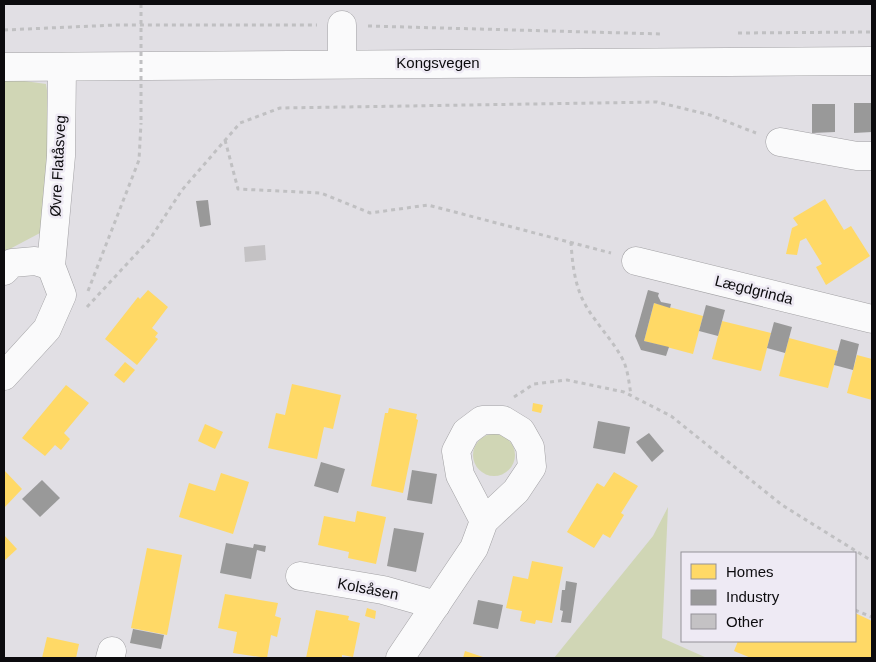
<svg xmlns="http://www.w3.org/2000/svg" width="876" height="662" font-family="Helvetica,sans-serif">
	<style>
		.green { fill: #d0d6b5 }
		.homes { fill: #ffd966 }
		.industry { fill: #999 }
		.building { fill: #c4c2c4 }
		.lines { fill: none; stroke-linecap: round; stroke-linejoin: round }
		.minor-casing { stroke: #a2a1a4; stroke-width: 29 }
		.major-casing { stroke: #a2a1a4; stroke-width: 29 }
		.path { stroke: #c0c0c2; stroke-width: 3; stroke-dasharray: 4 4; stroke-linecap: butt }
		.minor { stroke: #fafafb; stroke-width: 28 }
		.major { stroke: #fafafb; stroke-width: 28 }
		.path-bridge { stroke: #c0c0c2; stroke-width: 3; stroke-dasharray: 4 4; stroke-linecap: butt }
		.labels { text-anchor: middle; stroke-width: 5; stroke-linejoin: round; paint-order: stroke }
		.street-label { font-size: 15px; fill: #0c0b0e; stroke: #eeeaf4 }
	</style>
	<rect width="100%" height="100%" fill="#e1dfe4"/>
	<!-- green -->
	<g class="green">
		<path d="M 10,79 L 46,84 L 53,130 L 49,210 L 40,233 L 4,252 L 4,80 Z"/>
		<circle cx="494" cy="455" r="21"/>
		<path d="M 668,507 L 662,638 L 707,658 L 554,658 L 653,536 Z"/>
	</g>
	<!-- homes -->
	<g class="homes">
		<path d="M 825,199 L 844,230 L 851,226 L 870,256 L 826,285 L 816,267 L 822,264 L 806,238 L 800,241 L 797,255 L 786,254 L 792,228 L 798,225 L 793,218 Z"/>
		<path d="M 148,290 L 168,307 L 152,328 L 158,333 L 155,337 L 158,339 L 137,365 L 105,339 L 138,297 L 140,299 Z"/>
		<path d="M 654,303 L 703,316 L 693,354 L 644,341 Z"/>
		<path d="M 722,321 L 771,333 L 761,371 L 712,359 Z"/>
		<path d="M 789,338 L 838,351 L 828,388 L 779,376 Z"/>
		<path d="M 857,355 L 872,359 L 872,400 L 847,393 Z"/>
		<path d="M 125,362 L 135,370 L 124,383 L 114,375 Z"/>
		<path d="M 292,384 L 341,395 L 333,429 L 324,427 L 317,459 L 268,448 L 276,413 L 285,415 Z"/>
		<path d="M 66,385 L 89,403 L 64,433 L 70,439 L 61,450 L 55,445 L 45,456 L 22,438 Z"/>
		<path d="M 533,403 L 543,405 L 541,413 L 532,411 Z"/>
		<path d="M 389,408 L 417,414 L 416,419 L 418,420 L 403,493 L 371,486 L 385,413 L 388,413 Z"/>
		<path d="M 205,424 L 223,432 L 215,449 L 198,441 Z"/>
		<path d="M 4,470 L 22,489 L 4,508 Z"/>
		<path d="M 614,472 L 638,486 L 621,513 L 624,515 L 610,538 L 603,534 L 594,548 L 567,532 L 597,483 L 604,487 Z"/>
		<path d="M 221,473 L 249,482 L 233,534 L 179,517 L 189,483 L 215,491 Z"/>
		<path d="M 357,511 L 386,517 L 376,564 L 348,558 L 349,552 L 318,545 L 324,516 L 355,522 Z"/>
		<path d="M 4,535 L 17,549 L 4,561 Z"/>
		<path d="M 147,548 L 182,555 L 167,635 L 131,628 Z"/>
		<path d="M 532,561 L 563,567 L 552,623 L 536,620 L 535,624 L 520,621 L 522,611 L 506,608 L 513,576 L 528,579 Z"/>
		<path d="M 225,594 L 278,603 L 275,616 L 281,618 L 277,637 L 271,635 L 267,658 L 233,653 L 237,632 L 218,628 Z"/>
		<path d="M 367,608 L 376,611 L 375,619 L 365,616 Z"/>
		<path d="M 316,610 L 349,616 L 348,620 L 360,623 L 353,657 L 342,655 L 342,658 L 306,658 Z"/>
		<path d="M 855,613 L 872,621 L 872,658 L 751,658 L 734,651 L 738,641 L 855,641 Z"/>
		<path d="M 47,637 L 79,644 L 76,658 L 42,658 Z"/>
		<path d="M 465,651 L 486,658 L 463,658 Z"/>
	</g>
	<!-- industry -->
	<g class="industry">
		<path d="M 854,103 L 872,103 L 872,132 L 854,133 Z"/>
		<path d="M 812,104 L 835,104 L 835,132 L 812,133 Z"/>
		<path d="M 208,200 L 211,225 L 200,227 L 196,201 Z"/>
		<path d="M 648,290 L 659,293 L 658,296 L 661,302 L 671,304 L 670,308 L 654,303 L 644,341 L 669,347 L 666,356 L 641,350 L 635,336 Z"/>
		<path d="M 706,305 L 725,310 L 718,336 L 699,331 Z"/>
		<path d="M 774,322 L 792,327 L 785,353 L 767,348 Z"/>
		<path d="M 841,339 L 859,344 L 853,370 L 834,365 Z"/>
		<path d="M 598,421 L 630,427 L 625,454 L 593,448 Z"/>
		<path d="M 649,433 L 664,451 L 652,462 L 636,442 Z"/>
		<path d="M 321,462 L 345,469 L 338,493 L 314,486 Z"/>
		<path d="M 412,470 L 437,474 L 432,504 L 407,500 Z"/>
		<path d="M 42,480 L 60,498 L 40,517 L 22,499 Z"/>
		<path d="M 394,528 L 424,533 L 416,572 L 387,566 Z"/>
		<path d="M 226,543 L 253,548 L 254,544 L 266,546 L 265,552 L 257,550 L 251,579 L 220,573 Z"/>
		<path d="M 566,581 L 577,583 L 571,623 L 561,622 L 563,611 L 560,610 L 562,590 L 565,590 Z"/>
		<path d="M 478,600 L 503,605 L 498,629 L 473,624 Z"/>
		<path d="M 133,629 L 164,635 L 161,649 L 130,643 Z"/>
	</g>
	<!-- building -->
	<path class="building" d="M 265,245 L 266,260 L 245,262 L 244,247 Z"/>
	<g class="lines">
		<defs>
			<g id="minor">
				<path d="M 342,63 L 342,25"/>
				<path d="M 780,142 L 857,156 L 872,156"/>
				<path d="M 636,261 L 872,319"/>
				<path d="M 4,271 L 12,263 L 35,261 L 51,266"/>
				<path d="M 4,376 L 47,329 L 62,295 L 51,266 L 61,156 L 62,67"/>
				<path d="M 300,576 L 383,590 L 436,605"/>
				<path d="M 110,658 L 112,651"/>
				<path d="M 400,658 L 474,548 L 484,521 L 516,491 L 532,467 L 530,447 L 521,431 L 503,420 L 482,420 L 466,432 L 456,451 L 460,475 L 484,521"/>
			</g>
			<path id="major" d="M 4,67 L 872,61"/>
		</defs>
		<!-- minor casing -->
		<use href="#minor" class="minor-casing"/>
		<!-- major casing -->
		<use href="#major" class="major-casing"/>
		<!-- path -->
		<g class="path">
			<path d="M 368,26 L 662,34"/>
			<path d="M 4,30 L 116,25 L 317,25"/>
			<path d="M 738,33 L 872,32"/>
			<path d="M 225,140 L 238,189 L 321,193 L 370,213 L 428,205 L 611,253"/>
			<path d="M 571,242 C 572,260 574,279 581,296 C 591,319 610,336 622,358 C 628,369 629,383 631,395"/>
			<path d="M 88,291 L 139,160 L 141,123"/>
			<path d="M 87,307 L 150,239 L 182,190 L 240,123 L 280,108 L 657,102 L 710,115 L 756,133"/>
			<path d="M 514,397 L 534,384 L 567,380 L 624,392 L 671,416 L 782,505 L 872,561"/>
			<path d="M 855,610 L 872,617"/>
		</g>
		<!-- minor -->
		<use href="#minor" class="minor"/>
		<!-- major -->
		<use href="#major" class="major"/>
		<!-- path-bridge -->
		<path class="path-bridge" d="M 141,4 L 141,123"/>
	</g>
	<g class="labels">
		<!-- street labels -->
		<g class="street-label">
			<text x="438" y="68">Kongsvegen</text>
			<text transform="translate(58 166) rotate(-87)" y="5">Øvre Flatåsveg</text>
			<text transform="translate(754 290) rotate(14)" y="5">Lægdgrinda</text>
			<text transform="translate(368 589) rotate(11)" y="5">Kolsåsen</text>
		</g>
	</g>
	<!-- border -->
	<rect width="876" height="662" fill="none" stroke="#0c0b0e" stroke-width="10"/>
	<!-- legend -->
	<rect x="681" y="552" width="175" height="90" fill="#eeeaf4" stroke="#949198"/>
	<rect x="691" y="564" width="25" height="15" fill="#ffd966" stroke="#949198"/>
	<text x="726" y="577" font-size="15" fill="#0c0b0e">Homes</text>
	<rect x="691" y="590" width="25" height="15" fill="#999999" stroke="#949198"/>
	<text x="726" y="602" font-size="15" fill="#0c0b0e">Industry</text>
	<rect x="691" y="614" width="25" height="15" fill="#c4c2c4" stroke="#949198"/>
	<text x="726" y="627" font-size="15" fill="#0c0b0e">Other</text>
</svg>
